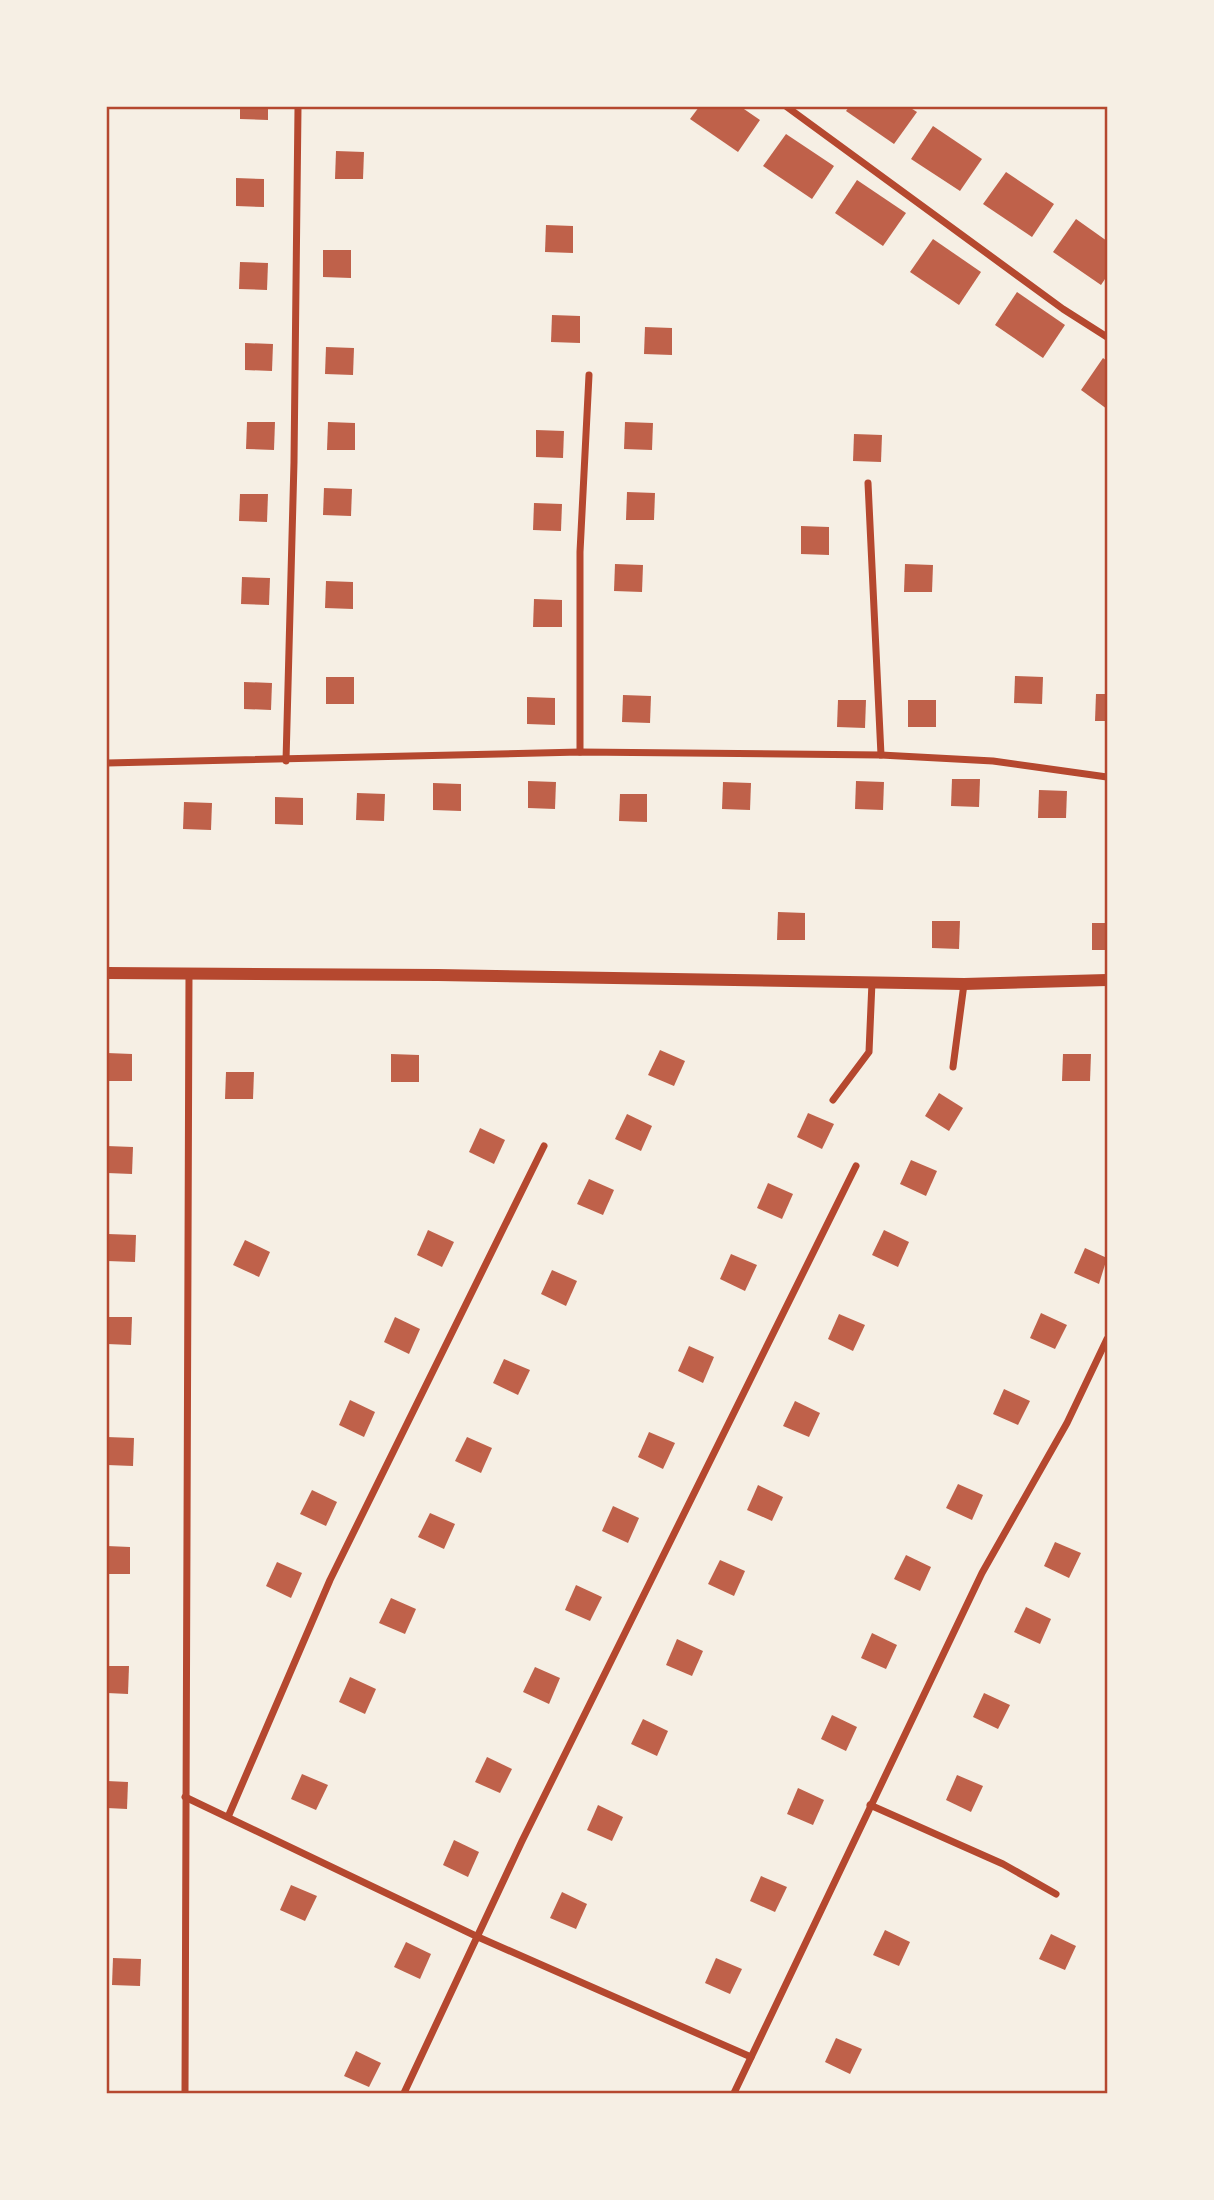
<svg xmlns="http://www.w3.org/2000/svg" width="1214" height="2200" font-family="Manrope,sans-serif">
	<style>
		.building { fill: #bf614a }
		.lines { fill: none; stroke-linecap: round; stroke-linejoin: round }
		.minor { stroke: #b5482f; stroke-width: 7 }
		.tertiary { stroke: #b5482f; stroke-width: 12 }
		.neatline { fill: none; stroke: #b5482f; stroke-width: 2.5 }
	</style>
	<rect width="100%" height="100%" fill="#f6efe4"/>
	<!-- building -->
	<g class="building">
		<path d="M 240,107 L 268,107 L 268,120 L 240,119 Z"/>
		<path d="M 699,107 L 741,107 L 760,120 L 738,152 L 690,119 Z"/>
		<path d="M 849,107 L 909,107 L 917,112 L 894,144 L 846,111 Z"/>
		<path d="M 933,126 L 982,159 L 960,191 L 911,159 Z"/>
		<path d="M 786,134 L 834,166 L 812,199 L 763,166 Z"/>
		<path d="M 336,151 L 364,152 L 363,179 L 335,179 Z"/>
		<path d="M 1006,172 L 1054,204 L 1032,237 L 983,204 Z"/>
		<path d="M 236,178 L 264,179 L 264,207 L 236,206 Z"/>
		<path d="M 857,180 L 906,213 L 883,246 L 835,213 Z"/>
		<path d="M 1076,219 L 1107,241 L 1107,276 L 1101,285 L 1053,252 Z"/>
		<path d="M 546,225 L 573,226 L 573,253 L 545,252 Z"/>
		<path d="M 933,239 L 981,272 L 959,305 L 910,272 Z"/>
		<path d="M 323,250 L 351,250 L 351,278 L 323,277 Z"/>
		<path d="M 240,262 L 268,263 L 267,290 L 239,289 Z"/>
		<path d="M 1017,292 L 1065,325 L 1043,358 L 995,325 Z"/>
		<path d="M 552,315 L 580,316 L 580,343 L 551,342 Z"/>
		<path d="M 645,327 L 672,328 L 672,355 L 644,354 Z"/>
		<path d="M 245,343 L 273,344 L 272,371 L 245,370 Z"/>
		<path d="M 326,347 L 354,348 L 353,375 L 325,374 Z"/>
		<path d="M 1103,358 L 1107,361 L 1107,409 L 1081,390 Z"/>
		<path d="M 247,422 L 275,422 L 274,450 L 246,449 Z"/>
		<path d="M 328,422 L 355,423 L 355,450 L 327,450 Z"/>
		<path d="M 625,422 L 653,423 L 652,450 L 624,449 Z"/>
		<path d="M 536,430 L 564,431 L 563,458 L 536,457 Z"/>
		<path d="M 854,434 L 882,435 L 881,462 L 853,461 Z"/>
		<path d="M 324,488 L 352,489 L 351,516 L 323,515 Z"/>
		<path d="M 627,492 L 655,493 L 654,520 L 626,520 Z"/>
		<path d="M 240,494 L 268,494 L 267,522 L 239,521 Z"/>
		<path d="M 534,503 L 562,504 L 561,531 L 533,530 Z"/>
		<path d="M 801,526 L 829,527 L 829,555 L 801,554 Z"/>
		<path d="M 615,564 L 643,565 L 642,592 L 614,591 Z"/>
		<path d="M 905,564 L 933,565 L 932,592 L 904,592 Z"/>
		<path d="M 242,577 L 270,578 L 269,605 L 241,604 Z"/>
		<path d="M 326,581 L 353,582 L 353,609 L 325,608 Z"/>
		<path d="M 534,599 L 562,600 L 562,627 L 533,627 Z"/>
		<path d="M 1015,676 L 1043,677 L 1042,704 L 1014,703 Z"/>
		<rect x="326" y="677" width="28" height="27"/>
		<path d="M 244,682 L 272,683 L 271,710 L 244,709 Z"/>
		<path d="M 1096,694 L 1107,694 L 1107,721 L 1095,721 Z"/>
		<path d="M 623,695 L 651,696 L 650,723 L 622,722 Z"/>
		<path d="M 527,697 L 555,698 L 555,725 L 527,724 Z"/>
		<path d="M 838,700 L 866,700 L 865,728 L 837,727 Z"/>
		<rect x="908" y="700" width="28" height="27"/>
		<path d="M 952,779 L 980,779 L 979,807 L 951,806 Z"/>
		<path d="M 528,781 L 556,782 L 555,809 L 528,808 Z"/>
		<path d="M 856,781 L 884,782 L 883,810 L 855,809 Z"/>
		<path d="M 723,782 L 751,783 L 750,810 L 722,809 Z"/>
		<path d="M 433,783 L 461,784 L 461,811 L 433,810 Z"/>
		<path d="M 1039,790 L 1067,791 L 1066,818 L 1038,818 Z"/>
		<path d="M 357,793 L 385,794 L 384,821 L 356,820 Z"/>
		<path d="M 620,794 L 647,794 L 647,822 L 619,821 Z"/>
		<path d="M 275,797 L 303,798 L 303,825 L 275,824 Z"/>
		<path d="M 184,802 L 212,803 L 211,830 L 183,829 Z"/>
		<path d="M 778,912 L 805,913 L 805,940 L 777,940 Z"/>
		<path d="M 932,921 L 960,921 L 959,949 L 932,948 Z"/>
		<rect x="1092" y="923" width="15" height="27"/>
		<path d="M 660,1050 L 685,1061 L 674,1086 L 648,1075 Z"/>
		<path d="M 107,1053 L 132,1054 L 132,1081 L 107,1081 Z"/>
		<path d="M 391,1054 L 419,1055 L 419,1082 L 391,1082 Z"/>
		<path d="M 1063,1054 L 1091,1054 L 1090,1081 L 1062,1081 Z"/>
		<path d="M 226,1072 L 254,1072 L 253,1099 L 225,1099 Z"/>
		<path d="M 939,1093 L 963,1108 L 949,1131 L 925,1116 Z"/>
		<path d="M 808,1113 L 834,1124 L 822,1149 L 797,1137 Z"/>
		<path d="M 627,1114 L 652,1126 L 641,1151 L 615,1139 Z"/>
		<path d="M 480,1128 L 505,1140 L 494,1164 L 469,1152 Z"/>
		<path d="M 107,1146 L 133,1147 L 132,1174 L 107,1173 Z"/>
		<path d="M 911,1160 L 937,1171 L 926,1196 L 900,1184 Z"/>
		<path d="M 589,1179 L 614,1190 L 603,1215 L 577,1204 Z"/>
		<path d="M 768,1183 L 793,1194 L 782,1219 L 757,1208 Z"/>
		<path d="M 428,1230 L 454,1242 L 442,1267 L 417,1255 Z"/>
		<path d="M 884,1230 L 909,1242 L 898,1267 L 872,1255 Z"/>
		<path d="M 108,1234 L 136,1235 L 135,1262 L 107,1261 Z"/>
		<path d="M 245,1240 L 270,1252 L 259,1277 L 233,1265 Z"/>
		<path d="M 1085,1248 L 1107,1258 L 1099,1284 L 1074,1273 Z"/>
		<path d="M 731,1254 L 757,1265 L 745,1291 L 720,1279 Z"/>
		<path d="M 552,1270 L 577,1281 L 566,1306 L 541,1294 Z"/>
		<path d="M 1041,1313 L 1067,1325 L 1055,1349 L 1030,1338 Z"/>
		<path d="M 839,1314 L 865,1325 L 853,1351 L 828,1339 Z"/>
		<path d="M 107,1317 L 132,1317 L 131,1345 L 107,1344 Z"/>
		<path d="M 395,1317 L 420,1329 L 409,1354 L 384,1342 Z"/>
		<path d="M 689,1346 L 714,1357 L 703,1383 L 678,1371 Z"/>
		<path d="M 504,1359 L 530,1370 L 518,1395 L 493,1383 Z"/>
		<path d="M 1004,1389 L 1030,1401 L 1018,1425 L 993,1414 Z"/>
		<path d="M 350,1400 L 375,1412 L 364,1437 L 339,1425 Z"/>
		<path d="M 795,1401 L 820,1413 L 809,1437 L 783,1426 Z"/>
		<path d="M 649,1432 L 675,1443 L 663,1469 L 638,1457 Z"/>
		<path d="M 107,1437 L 134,1438 L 133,1466 L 107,1465 Z"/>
		<path d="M 467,1437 L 492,1448 L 481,1473 L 455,1461 Z"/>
		<path d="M 958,1484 L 983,1495 L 972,1520 L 946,1508 Z"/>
		<path d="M 758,1485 L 783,1497 L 772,1521 L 747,1510 Z"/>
		<path d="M 312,1490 L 337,1502 L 326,1526 L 300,1514 Z"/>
		<path d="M 613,1506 L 639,1518 L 628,1543 L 602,1531 Z"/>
		<path d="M 430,1513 L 455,1524 L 444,1549 L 418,1537 Z"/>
		<path d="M 1055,1542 L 1081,1553 L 1069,1578 L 1044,1566 Z"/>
		<path d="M 107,1546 L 130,1547 L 130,1574 L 107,1574 Z"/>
		<path d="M 906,1555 L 931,1567 L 920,1591 L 894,1579 Z"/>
		<path d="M 720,1560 L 745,1571 L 734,1596 L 708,1584 Z"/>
		<path d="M 277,1562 L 302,1573 L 291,1598 L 266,1586 Z"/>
		<path d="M 576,1585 L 602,1597 L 590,1621 L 565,1610 Z"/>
		<path d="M 391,1598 L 416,1609 L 405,1634 L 379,1623 Z"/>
		<path d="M 1026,1607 L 1051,1619 L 1040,1644 L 1014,1632 Z"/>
		<path d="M 872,1633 L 897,1645 L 886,1669 L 861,1658 Z"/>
		<path d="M 677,1639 L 703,1651 L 692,1676 L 666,1665 Z"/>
		<path d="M 107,1666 L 129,1666 L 128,1694 L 107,1693 Z"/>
		<path d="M 535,1667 L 560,1678 L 549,1704 L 523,1692 Z"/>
		<path d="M 350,1677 L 376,1689 L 365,1714 L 339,1702 Z"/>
		<path d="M 984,1693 L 1010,1705 L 998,1729 L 973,1717 Z"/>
		<path d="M 832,1715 L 857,1727 L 846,1751 L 821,1739 Z"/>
		<path d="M 643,1719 L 668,1731 L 657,1756 L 631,1744 Z"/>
		<path d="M 487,1757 L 512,1769 L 500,1793 L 475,1782 Z"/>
		<path d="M 302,1774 L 328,1785 L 316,1810 L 291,1799 Z"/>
		<path d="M 957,1775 L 983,1786 L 971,1812 L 946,1800 Z"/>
		<path d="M 107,1781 L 128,1782 L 127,1809 L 107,1808 Z"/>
		<path d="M 798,1788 L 824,1800 L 813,1825 L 787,1814 Z"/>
		<path d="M 598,1805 L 623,1817 L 612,1841 L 587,1830 Z"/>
		<path d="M 454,1840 L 479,1852 L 468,1877 L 443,1865 Z"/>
		<path d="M 761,1876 L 787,1887 L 775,1912 L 750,1901 Z"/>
		<path d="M 291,1885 L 317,1896 L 305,1921 L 280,1910 Z"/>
		<path d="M 562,1892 L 587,1904 L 576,1929 L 550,1918 Z"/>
		<path d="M 885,1930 L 910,1942 L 899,1966 L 873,1955 Z"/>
		<path d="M 1051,1934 L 1076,1946 L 1065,1970 L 1039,1959 Z"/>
		<path d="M 406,1942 L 431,1954 L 420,1979 L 394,1967 Z"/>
		<path d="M 113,1958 L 141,1959 L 140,1986 L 112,1985 Z"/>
		<path d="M 716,1958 L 742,1969 L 730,1994 L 705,1983 Z"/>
		<path d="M 836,2038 L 862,2049 L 850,2074 L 825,2062 Z"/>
		<path d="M 356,2051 L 381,2063 L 369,2087 L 344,2076 Z"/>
	</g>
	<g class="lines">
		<!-- minor -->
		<g class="minor">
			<path d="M 787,107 L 1063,309 L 1107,337"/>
			<path d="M 868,483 L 881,755"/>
			<path d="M 580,752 L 580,552 L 589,375"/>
			<path d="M 286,761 L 294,462 L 298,108"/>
			<path d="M 107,763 L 580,752 L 881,755 L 993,761 L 1107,777"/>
			<path d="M 953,1067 L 964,984"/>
			<path d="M 833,1100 L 869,1052 L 872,982"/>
			<path d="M 185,1797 L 478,1937 L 751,2057"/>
			<path d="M 870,1805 L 1003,1864 L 1056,1894"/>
			<path d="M 228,1817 L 330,1580 L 544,1146"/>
			<path d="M 185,2093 L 189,974"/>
			<path d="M 404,2093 L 522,1841 L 856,1166"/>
			<path d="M 734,2093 L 982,1573 L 1067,1423 L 1107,1339"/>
		</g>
		<!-- tertiary -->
		<path class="tertiary" d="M 107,973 L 438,975 L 964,984 L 1107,980"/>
	</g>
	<!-- border -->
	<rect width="1214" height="2200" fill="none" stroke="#f6efe4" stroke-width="217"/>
	<rect x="108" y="108" width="998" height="1984" class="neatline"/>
</svg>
